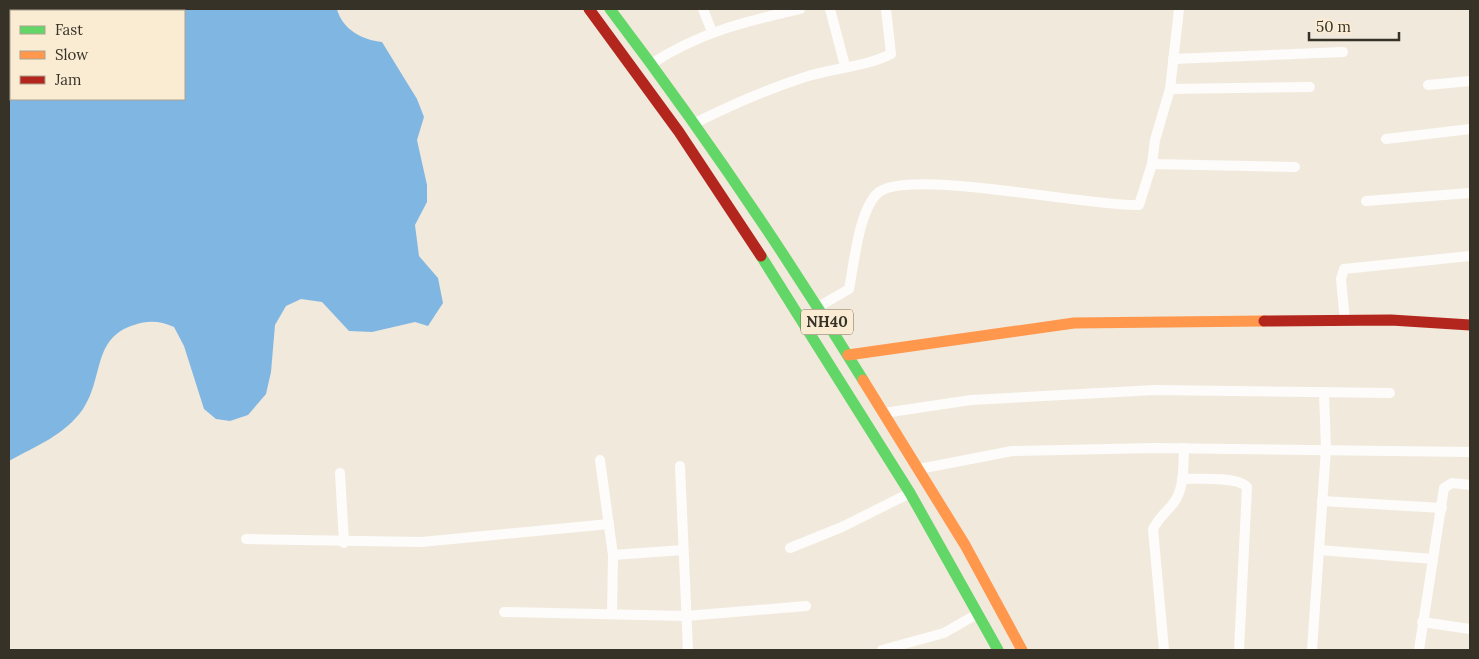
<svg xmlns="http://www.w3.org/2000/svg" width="1479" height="659" font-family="Lora,serif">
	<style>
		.water { fill: #80b7e2; fill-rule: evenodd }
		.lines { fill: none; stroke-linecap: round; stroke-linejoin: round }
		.street { stroke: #fdfcfa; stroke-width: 10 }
		.fast { stroke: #63d668; stroke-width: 11 }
		.slow { stroke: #ff974d; stroke-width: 11 }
		.jam { stroke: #b3261e; stroke-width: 11 }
		.labels { text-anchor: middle; stroke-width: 4.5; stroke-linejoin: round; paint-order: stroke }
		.shield { fill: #faecd3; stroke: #726a5b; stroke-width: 1 }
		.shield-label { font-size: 15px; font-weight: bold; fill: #373228 }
	</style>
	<rect width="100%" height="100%" fill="#f1e9dc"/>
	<!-- water -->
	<path class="water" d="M 9,9 L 337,9 C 342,29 362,40 382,42 L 417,99 L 424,117 L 417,140 L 427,185 L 427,202 L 415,225 L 419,256 L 438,278 L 443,303 L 428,326 L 415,322 L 372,332 L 349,331 L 322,302 L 301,299 L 286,306 L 275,325 L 271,372 L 266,394 L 248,415 L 230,421 L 216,419 L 204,409 L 184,346 L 174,327 C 160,321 149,320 134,325 C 92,338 104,378 83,409 C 65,435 36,446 9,461 ZM 11,11 L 184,11 L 184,99 L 11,99 Z"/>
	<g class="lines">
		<!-- street -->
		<g class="street">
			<path d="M 703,9 L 712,32"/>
			<path d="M 830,9 L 845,66"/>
			<path d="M 1173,59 L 1343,52"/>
			<path d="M 651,64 C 700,32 744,22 800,9"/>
			<path d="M 1428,85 L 1470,81"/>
			<path d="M 1170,89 L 1310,87"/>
			<path d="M 695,123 C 731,105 768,89 805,77 C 833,68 865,67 891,54 L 886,9"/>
			<path d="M 1386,139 L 1470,129"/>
			<path d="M 1152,164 L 1155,140 L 1170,89 L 1179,9"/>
			<path d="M 1366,201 L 1470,193"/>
			<path d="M 818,307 L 849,289 C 854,264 859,208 879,192 C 911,168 1090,207 1139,205 L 1152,164 L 1295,167"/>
			<path d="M 1345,321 L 1341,279 L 1344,269 L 1470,256"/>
			<path d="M 884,413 L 971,400 L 1155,390 L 1390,393"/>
			<path d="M 600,460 L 613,555 L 612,614"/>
			<path d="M 680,466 L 688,650"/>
			<path d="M 919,469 L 1012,451 L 1154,448 L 1470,452"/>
			<path d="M 340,473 L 344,543"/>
			<path d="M 1182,479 C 1198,479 1237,476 1247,487 L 1239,650"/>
			<path d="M 1322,501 L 1442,508"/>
			<path d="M 246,539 L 421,542 L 609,524"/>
			<path d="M 790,548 L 842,527 L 910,493"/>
			<path d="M 1319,550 L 1433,559 L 1419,650"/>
			<path d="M 613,555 L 683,550"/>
			<path d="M 1433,559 L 1444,488 L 1452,483 L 1470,485"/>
			<path d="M 504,612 L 686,616 L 806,606"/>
			<path d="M 1422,622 L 1470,629"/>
			<path d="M 882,650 L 944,633 L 977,614"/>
			<path d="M 1164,650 L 1153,529 C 1158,519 1165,513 1172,505 C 1185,490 1183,467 1184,448"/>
			<path d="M 1312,650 L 1326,449 L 1324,392"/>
		</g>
		<!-- fast -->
		<g class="fast">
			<path d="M 610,9 C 701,129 785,253 863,380"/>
			<path d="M 761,256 L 910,493 L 998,650"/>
		</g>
		<!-- slow -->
		<g class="slow">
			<path d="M 848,355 L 1074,323 L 1264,321"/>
			<path d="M 863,380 L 965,545 L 1022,650"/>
		</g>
		<!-- jam -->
		<g class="jam">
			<path d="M 589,9 L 679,132 L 761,256"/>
			<path d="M 1264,321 L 1391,320 L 1470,325"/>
		</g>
	</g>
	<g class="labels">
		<!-- shield labels -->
		<rect class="shield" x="801" y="309.5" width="52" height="25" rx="4"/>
		<g class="shield-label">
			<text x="827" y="327">NH40</text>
		</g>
	</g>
	<!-- border -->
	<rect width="1479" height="659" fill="none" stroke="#373228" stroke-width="20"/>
	<!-- legend -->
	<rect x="10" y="10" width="175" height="90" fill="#faecd3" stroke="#aca28f"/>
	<rect x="20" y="26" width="25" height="8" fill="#63d668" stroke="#aca28f"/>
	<text x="55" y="35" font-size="15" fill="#373228">Fast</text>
	<rect x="20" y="51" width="25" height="8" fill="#ff974d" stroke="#aca28f"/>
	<text x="55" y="60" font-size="15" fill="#373228">Slow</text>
	<rect x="20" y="76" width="25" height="8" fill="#b3261e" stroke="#aca28f"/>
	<text x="55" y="85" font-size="15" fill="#373228">Jam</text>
	<!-- scale -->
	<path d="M1309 32v8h90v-8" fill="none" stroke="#373228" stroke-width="2.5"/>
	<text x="1316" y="32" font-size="15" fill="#373228" stroke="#faecd3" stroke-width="4" paint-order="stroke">50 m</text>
</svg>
